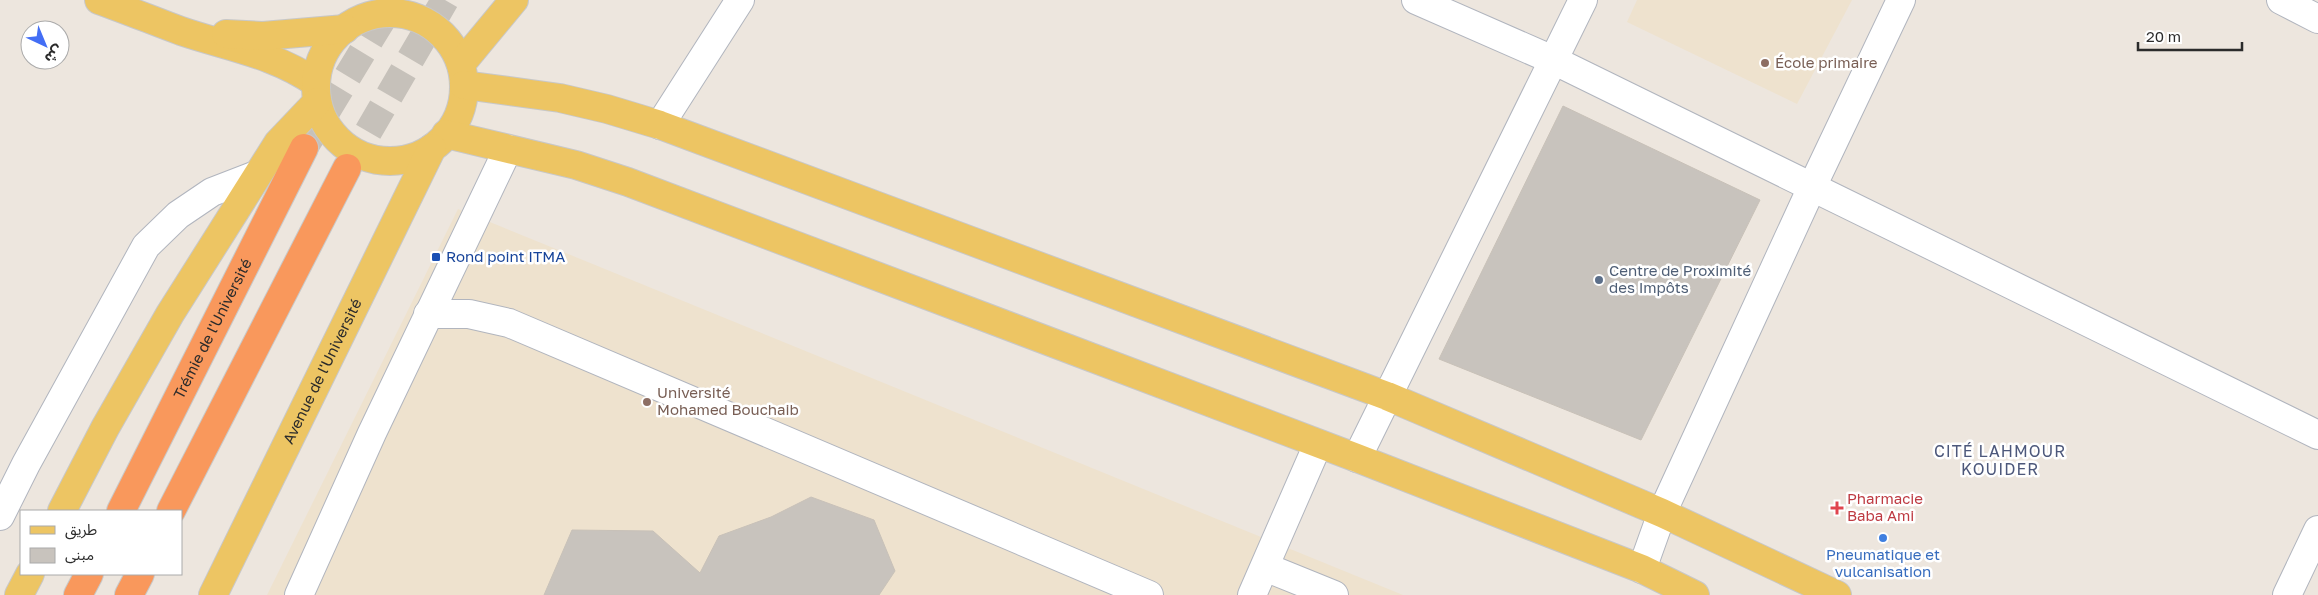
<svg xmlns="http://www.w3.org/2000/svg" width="2318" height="595" font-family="'Golos Text','Noto Sans Arabic',sans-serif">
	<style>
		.education { fill: #eee2ce }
		.building { fill: #c8c3bd; stroke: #c8c1b8 }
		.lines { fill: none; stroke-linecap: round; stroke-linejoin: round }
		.highway-tunnel { stroke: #c6c1ba; stroke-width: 28; stroke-dasharray: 28 14; stroke-linecap: butt }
		.minor-casing { stroke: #b1b5be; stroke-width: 30 }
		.major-casing { stroke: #c8c8c8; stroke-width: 30 }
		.highway-casing { stroke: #c8c8c8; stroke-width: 30 }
		.minor { stroke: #fff; stroke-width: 28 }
		.major { stroke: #edc563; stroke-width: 28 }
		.highway { stroke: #f9985c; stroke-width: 28 }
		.education-dot { fill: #8d6e63; stroke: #fff; stroke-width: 2 }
		.transit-dot { fill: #1a4fb4; stroke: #fff; stroke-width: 2 }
		.service-dot { fill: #5c6f8a; stroke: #fff; stroke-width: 2 }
		.health-dot { fill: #e0444e; stroke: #fff; stroke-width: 2 }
		.shop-dot { fill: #3f7fe0; stroke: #fff; stroke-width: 2 }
		.labels { text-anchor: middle; stroke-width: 5; stroke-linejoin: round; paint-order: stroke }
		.education-label { font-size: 15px; fill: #785e54; stroke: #fff; text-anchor: start }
		.transit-label { font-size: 15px; fill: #164399; stroke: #fff; text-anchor: start }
		.service-label { font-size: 15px; fill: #4e5e75; stroke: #fff; text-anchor: start }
		.street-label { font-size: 15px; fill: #2b2b2b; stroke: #fff }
		.health-label { font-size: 15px; fill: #be3a42; stroke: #fff; text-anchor: start }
		.shop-label { font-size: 15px; fill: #366cbe; stroke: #fff }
		.neighbourhood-label { font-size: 16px; letter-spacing: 1px; fill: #4d587b; stroke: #fff }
	</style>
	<rect width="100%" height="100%" fill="#ede6de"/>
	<!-- education -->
	<g class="education">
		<path d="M 1637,0 L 1852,0 L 1797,104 L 1627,22 Z"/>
		<path d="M 458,209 L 1403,595 L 267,595 Z"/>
	</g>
	<!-- building -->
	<g class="building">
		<path d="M 1563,106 L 1760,200 L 1641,440 L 1439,359 Z"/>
		<path d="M 811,497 L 874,520 L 895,571 L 879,595 L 544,595 L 572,530 L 653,531 L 700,573 L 719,536 L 771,517 Z"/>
	</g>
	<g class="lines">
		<!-- highway-tunnel -->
		<g class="highway-tunnel">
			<path d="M 304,148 L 394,0"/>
			<path d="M 347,168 L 445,0"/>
		</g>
		<defs>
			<g id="minor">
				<path d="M 1416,0 L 1553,60 L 2318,435"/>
				<path d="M 2281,0 L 2318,19"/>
				<path d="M 660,125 L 740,0"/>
				<path d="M 428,314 L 469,314 L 509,323 L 1149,595"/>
				<path d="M 1357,458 L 1583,0"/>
				<path d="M 0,516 L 26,464 L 146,246 L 178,215 L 212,192 L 256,175"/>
				<path d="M 1265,567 L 1334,595"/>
				<path d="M 1642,569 L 1662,513 L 1812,187 L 1901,0"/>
				<path d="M 299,595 L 372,433 L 508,149"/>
				<path d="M 1252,595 L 1318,444"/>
				<path d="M 2287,595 L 2318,530"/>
			</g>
			<g id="major">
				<path d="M 99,0 C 127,10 154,21 181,31 C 228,47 275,54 316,83"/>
				<circle cx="390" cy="87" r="74"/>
				<path d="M 226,34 L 263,36 L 345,29"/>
				<path d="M 461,64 L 514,0"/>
				<path d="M 464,85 L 560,98 L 607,109 L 660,125 L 1387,396 L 1662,513 L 1837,595"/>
				<path d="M 446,134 L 576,165 L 628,182 L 1357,458 L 1642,569 L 1695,595"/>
				<path d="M 62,511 L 105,428 L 170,314 L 278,143 L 317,102"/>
				<path d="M 19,595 L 30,574"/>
				<path id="s1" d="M 213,595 L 432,148"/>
			</g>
			<g id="highway">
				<path id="s2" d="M 121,511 L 304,148"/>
				<path d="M 171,511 L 347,168"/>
				<path d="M 78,595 L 89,574"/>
				<path d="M 129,595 L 140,574"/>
			</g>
		</defs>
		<!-- minor casing -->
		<use href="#minor" class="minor-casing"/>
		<!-- major casing -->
		<use href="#major" class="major-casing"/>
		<!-- highway casing -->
		<use href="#highway" class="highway-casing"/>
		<!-- minor -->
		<use href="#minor" class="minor"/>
		<!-- major -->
		<use href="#major" class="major"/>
		<!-- highway -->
		<use href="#highway" class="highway"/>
	</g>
	<!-- markers -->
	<g class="education-dot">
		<circle cx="1765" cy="63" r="5"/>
		<circle cx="647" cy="402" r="5"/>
	</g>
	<rect class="transit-dot" x="431" y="252" width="10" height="10" rx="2.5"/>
	<circle class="service-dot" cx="1599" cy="280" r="5"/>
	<path class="health-dot" d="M1834.5 500.5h5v5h5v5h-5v5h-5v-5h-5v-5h5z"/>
	<circle class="shop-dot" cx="1883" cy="538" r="5"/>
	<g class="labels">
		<!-- education labels -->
		<g class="education-label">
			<text x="1775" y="68">École primaire</text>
			<text x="657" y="398">Université<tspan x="657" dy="17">Mohamed Bouchaib</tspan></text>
		</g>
		<!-- transit labels -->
		<g class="transit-label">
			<text x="446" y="262">Rond point ITMA</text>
		</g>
		<!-- service labels -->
		<g class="service-label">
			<text x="1609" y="276">Centre de Proximité<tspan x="1609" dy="17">des Impôts</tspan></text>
		</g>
		<!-- street labels -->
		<g class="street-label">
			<text dy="5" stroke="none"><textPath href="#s2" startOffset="204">Trémie de l'Université</textPath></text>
			<text dy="5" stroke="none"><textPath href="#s1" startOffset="249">Avenue de l'Université</textPath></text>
		</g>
		<!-- health labels -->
		<g class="health-label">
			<text x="1847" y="504">Pharmacie<tspan x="1847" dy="17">Baba Ami</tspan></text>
		</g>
		<!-- shop labels -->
		<g class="shop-label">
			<text x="1883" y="560">Pneumatique et<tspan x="1883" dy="17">vulcanisation</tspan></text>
		</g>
		<!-- neighbourhood labels -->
		<g class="neighbourhood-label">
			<text x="2000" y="457">CITÉ LAHMOUR<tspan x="2000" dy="18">KOUIDER</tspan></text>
		</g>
	</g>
	<!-- legend -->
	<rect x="20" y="510" width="162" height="65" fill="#ffffff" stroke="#aaaaaa"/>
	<rect x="30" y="526" width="25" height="8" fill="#edc563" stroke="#aaaaaa"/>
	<text x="65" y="535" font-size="15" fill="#2b2b2b">طريق</text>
	<rect x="30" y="548" width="25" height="15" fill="#c8c3bd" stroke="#aaaaaa"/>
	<text x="65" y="560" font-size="15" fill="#2b2b2b">مبنى</text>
	<!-- north arrow -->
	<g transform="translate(45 45) rotate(136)"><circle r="24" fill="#ffffff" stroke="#aaaaaa"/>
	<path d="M0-4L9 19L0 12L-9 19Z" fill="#436ef5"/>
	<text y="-8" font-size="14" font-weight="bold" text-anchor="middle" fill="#2b2b2b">ش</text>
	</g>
	<!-- scale -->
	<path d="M2138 42v8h104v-8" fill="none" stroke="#2b2b2b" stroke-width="2.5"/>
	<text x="2146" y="42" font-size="15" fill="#2b2b2b" stroke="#ffffff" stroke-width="4" paint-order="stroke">20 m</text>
</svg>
